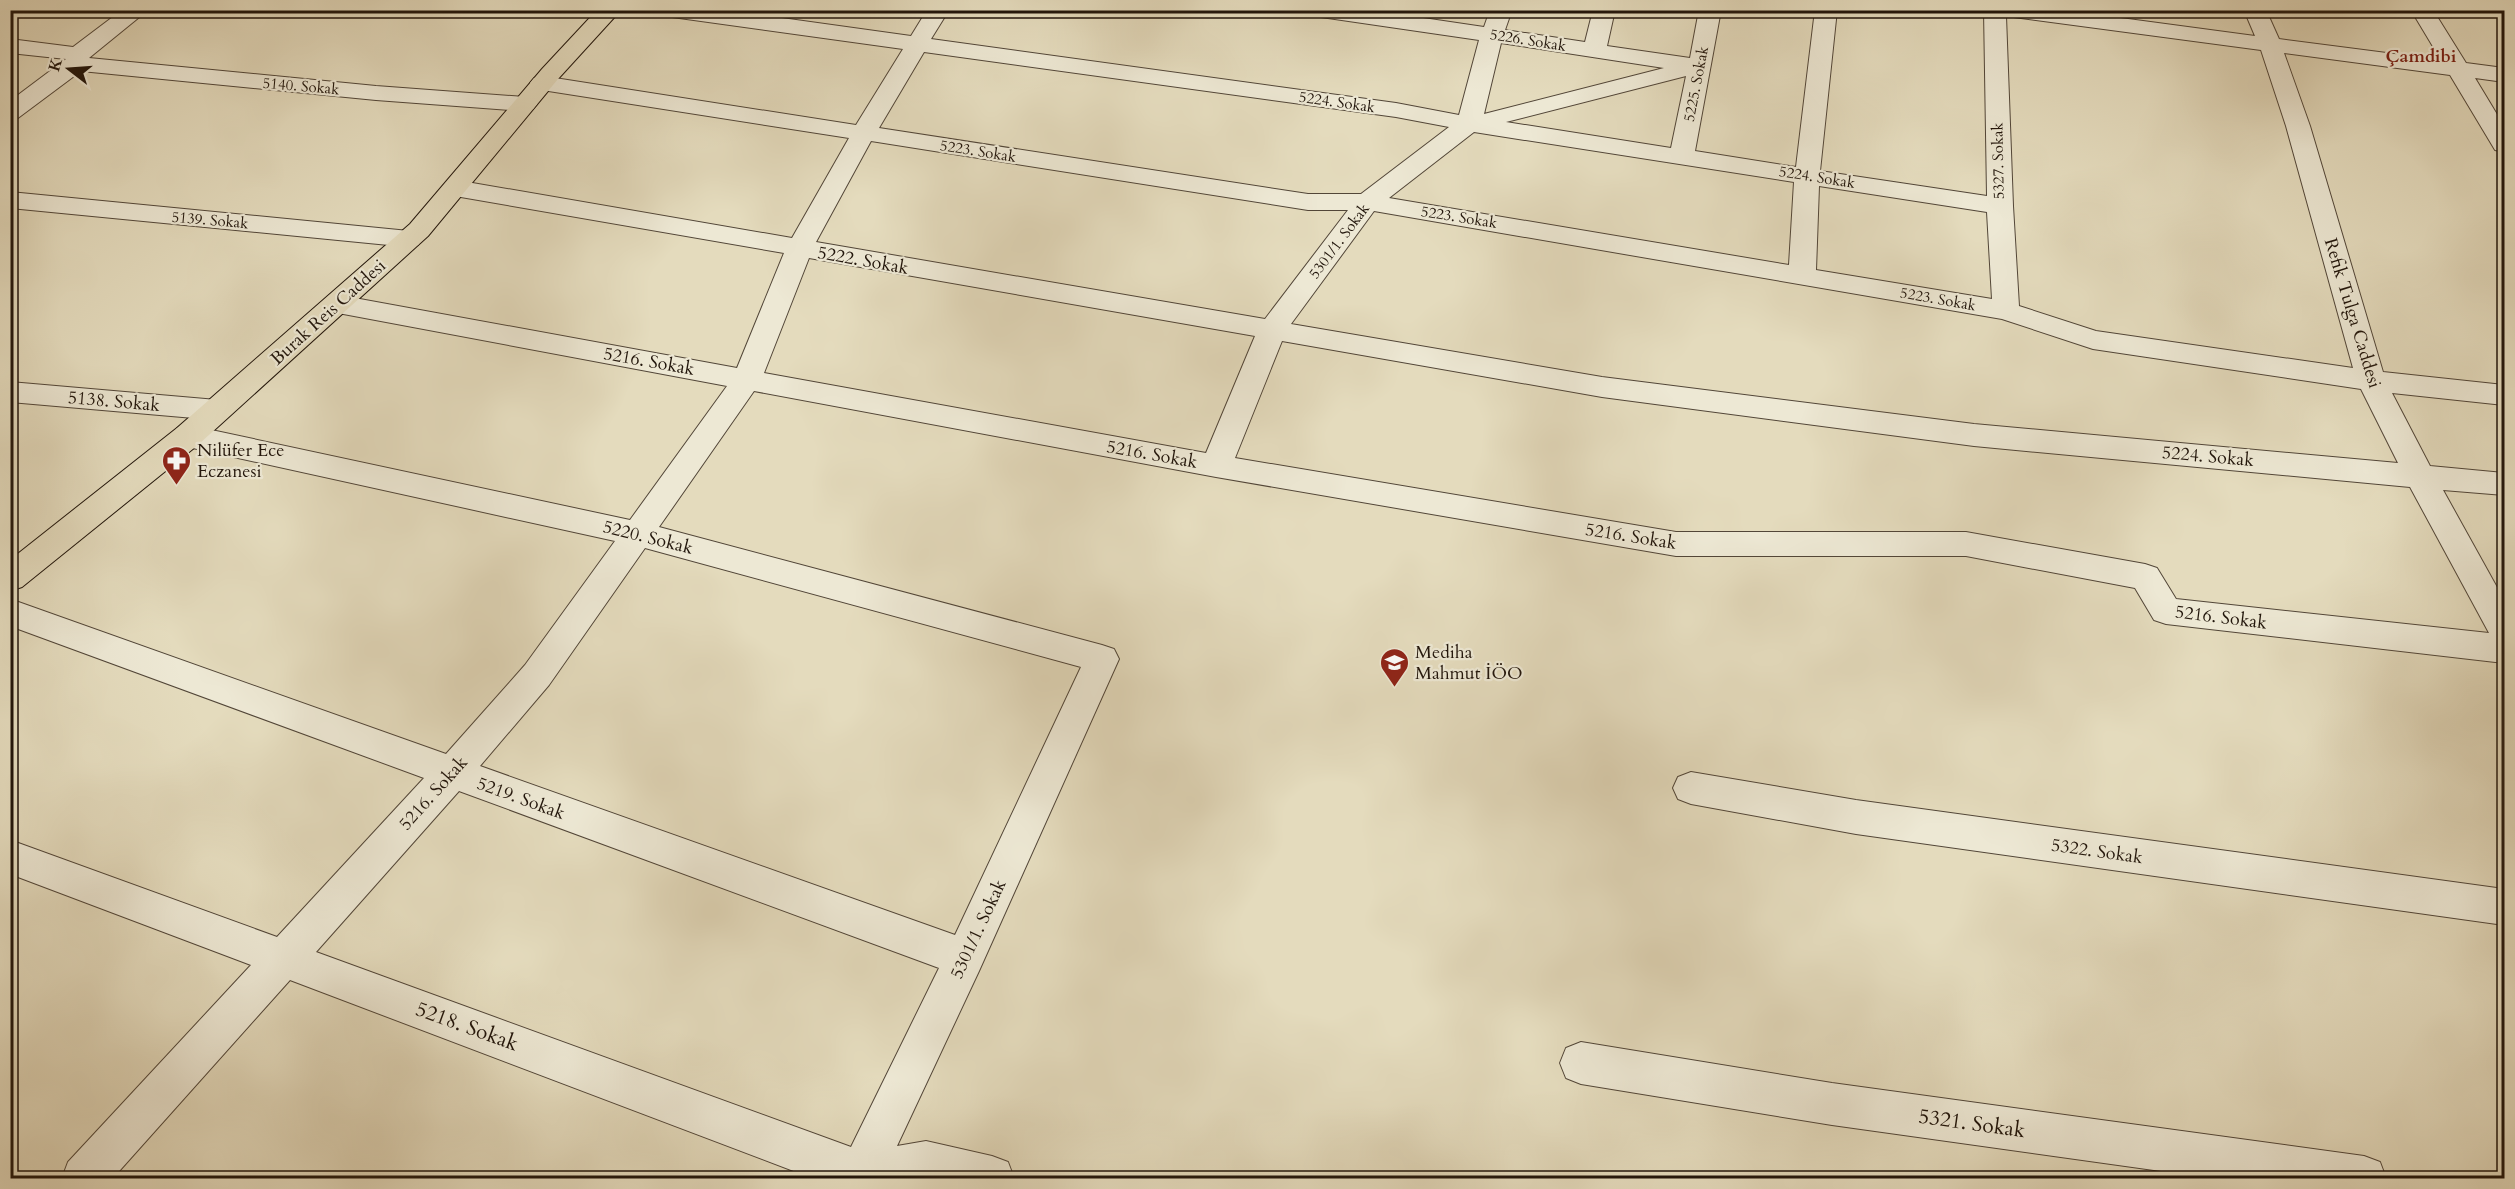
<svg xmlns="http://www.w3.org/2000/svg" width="2515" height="1189" font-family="Cardo,serif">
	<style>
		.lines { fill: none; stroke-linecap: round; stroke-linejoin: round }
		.minor-casing { stroke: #524638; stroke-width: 2 }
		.major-casing { stroke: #21150b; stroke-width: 2 }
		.minor { fill: #ede8d4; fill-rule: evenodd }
		.major { fill: #e4dbbd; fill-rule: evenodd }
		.labels { text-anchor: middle; stroke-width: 4.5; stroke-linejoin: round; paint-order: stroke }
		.far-street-label { font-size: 15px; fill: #21150b; stroke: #ede8d4 }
		.far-quarter-label { font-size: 18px; font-weight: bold; fill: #7a1f14; stroke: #ede8d4 }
		.street-label { font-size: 18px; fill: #21150b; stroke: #ede8d4 }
		.poi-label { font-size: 18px; fill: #21150b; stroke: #ede8d4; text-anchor: start }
		.near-street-label { font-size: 21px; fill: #21150b; stroke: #ede8d4 }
	</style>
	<rect width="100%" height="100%" fill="#e4dbbd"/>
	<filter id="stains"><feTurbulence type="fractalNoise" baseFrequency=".00333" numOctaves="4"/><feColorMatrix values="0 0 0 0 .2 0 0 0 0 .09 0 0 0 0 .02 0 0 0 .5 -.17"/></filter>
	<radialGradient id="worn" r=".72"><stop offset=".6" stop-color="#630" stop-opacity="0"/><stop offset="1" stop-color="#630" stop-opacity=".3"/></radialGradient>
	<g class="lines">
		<defs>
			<g id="minor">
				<path d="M 122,10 L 148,10 L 89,58 L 376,86 L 525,97 L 533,99 L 537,104 L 533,109 L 525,111 L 376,100 L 81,71 L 18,118 L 10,120 L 10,101 L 66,59 L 10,53 L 10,39 L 73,47 Z"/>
				<path d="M 661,10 L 724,10 L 911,36 L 927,10 L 949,10 L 931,39 L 1396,103 L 1459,115 L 1479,40 L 1321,17 L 1313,15 L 1310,10 L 1369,10 L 1484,27 L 1490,10 L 1512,10 L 1505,30 L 1585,42 L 1593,10 L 1615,10 L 1607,46 L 1690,58 L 1699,10 L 1721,10 L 1695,151 L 1796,167 L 1815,10 L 1837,10 L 1820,171 L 1987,196 L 1984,10 L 2061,10 L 2255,36 L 2244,10 L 2266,10 L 2279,39 L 2441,60 L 2411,10 L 2433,10 L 2466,63 L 2504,68 L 2504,82 L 2475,78 L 2504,126 L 2504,152 L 2495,150 L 2450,75 L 2284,53 L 2310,126 L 2383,372 L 2504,385 L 2504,405 L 2392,393 L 2430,466 L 2504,473 L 2504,495 L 2443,490 L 2504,600 L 2504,663 L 2166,624 L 2154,620 L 2135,588 L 1966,556 L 1676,556 L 1216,477 L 754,391 L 659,527 L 1102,645 L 1114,649 L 1119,659 L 979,971 L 897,1146 L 926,1141 L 992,1156 L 1008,1162 L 1014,1178 L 812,1178 L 290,980 L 113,1178 L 62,1178 L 68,1162 L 251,965 L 10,874 L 10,840 L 277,937 L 424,778 L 10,626 L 10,599 L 446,754 L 525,665 L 615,541 L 188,447 L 177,444 L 173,436 L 177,428 L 188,425 L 630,520 L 727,386 L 338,313 L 328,310 L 324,304 L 328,298 L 338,295 L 737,368 L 784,253 L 455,196 L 446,193 L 442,188 L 446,183 L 455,180 L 792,238 L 849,138 L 542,90 L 534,88 L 530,83 L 534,78 L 542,76 L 856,125 L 903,49 L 672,17 L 664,15 ZM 2006,16 L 2261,50 L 2286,126 L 2353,368 L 2096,331 L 2019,306 L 2013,206 ZM 1501,43 L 1664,68 L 1484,114 ZM 924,52 L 1396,117 L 1449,127 L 1361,194 L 1308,194 L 879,128 ZM 1686,76 L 1671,148 L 1506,122 ZM 1474,132 L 1794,182 L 1789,265 L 1389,198 ZM 871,141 L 1308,210 L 1348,210 L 1265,319 L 816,242 ZM 1819,186 L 1987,212 L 1992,299 L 1816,270 ZM 1374,211 L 2002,319 L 2093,349 L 2361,389 L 2398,463 L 1974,424 L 1602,377 L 1291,324 ZM 809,258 L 1255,336 L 1206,453 L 764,373 ZM 1282,341 L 1602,397 L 1974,446 L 2410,487 L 2489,633 L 2176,599 L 2157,568 L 2145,564 L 1966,532 L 1676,532 L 1235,458 ZM 645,548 L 1081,667 L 955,935 L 480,766 L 549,685 ZM 459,791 L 939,968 L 851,1147 L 316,952 Z"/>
				<path d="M 10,192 L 409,231 L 418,233 L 422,239 L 418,245 L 409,247 L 10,208 Z"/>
				<path d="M 10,382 L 217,400 L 227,403 L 232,410 L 227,417 L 217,420 L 10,402 Z"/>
				<path d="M 1691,772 L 1856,800 L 2504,889 L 2504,925 L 1856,834 L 1691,804 L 1678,799 L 1673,788 L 1678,777 Z"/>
				<path d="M 1581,1042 L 1832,1083 L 2364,1156 L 2380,1162 L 2386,1178 L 2211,1178 L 1832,1125 L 1581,1084 L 1566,1078 L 1560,1063 L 1566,1048 Z"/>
			</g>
			<path id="major" d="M 597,10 L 621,10 L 558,79 L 428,236 L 199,444 L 22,587 L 10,591 L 10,560 L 177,428 L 410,224 L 542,69 Z"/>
		</defs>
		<!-- minor casing -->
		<use href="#minor" class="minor-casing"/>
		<!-- major casing -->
		<use href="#major" class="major-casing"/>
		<!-- minor -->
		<use href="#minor" class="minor"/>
		<!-- major -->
		<use href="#major" class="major"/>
	</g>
	<!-- icons -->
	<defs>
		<symbol id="pharmacy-pin" viewBox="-11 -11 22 30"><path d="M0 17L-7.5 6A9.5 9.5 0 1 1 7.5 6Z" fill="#8f2418" stroke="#ede8d4"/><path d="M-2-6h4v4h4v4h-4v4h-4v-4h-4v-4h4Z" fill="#fff"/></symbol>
		<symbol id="school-pin" viewBox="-11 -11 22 30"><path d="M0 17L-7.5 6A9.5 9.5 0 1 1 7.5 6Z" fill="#8f2418" stroke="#ede8d4"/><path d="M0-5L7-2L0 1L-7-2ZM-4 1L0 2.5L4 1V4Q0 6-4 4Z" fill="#fff"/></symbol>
	</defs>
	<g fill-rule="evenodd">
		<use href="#pharmacy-pin" x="160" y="444" width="33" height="45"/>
		<use href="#school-pin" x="1378" y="646" width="33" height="45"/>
	</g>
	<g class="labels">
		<!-- far-street labels -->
		<g class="far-street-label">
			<text transform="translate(1528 40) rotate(9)" y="5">5226. Sokak</text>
			<text transform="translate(1696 84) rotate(-79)" y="5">5225. Sokak</text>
			<text transform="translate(301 86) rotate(5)" y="5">5140. Sokak</text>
			<text transform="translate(1337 102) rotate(8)" y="5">5224. Sokak</text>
			<text transform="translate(978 151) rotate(9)" y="5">5223. Sokak</text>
			<text transform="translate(1998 161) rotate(-91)" y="5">5327. Sokak</text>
			<text transform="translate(1817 177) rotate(9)" y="5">5224. Sokak</text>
			<text transform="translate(1459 217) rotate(9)" y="5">5223. Sokak</text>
			<text transform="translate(210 220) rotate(5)" y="5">5139. Sokak</text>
			<text transform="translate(1339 241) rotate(-53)" y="5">5301/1. Sokak</text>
			<text transform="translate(1938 299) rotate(10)" y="5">5223. Sokak</text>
		</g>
		<!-- far-quarter labels -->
		<g class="far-quarter-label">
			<text x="2421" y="62">Çamdibi</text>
		</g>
		<!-- street labels -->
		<g class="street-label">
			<text transform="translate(863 260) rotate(10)" y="6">5222. Sokak</text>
			<text transform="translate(328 312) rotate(-42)" y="6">Burak Reis Caddesi</text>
			<text transform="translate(2353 313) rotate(73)" y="6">Refik Tulga Caddesi</text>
			<text transform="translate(649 361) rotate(10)" y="6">5216. Sokak</text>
			<text transform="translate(114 401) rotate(5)" y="6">5138. Sokak</text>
			<text transform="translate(1152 454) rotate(10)" y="6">5216. Sokak</text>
			<text transform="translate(2208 456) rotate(5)" y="6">5224. Sokak</text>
			<text transform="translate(1631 536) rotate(9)" y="6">5216. Sokak</text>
			<text transform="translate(648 537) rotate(14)" y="6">5220. Sokak</text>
			<text transform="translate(2221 617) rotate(7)" y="6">5216. Sokak</text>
			<text transform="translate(433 793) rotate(-48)" y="6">5216. Sokak</text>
			<text transform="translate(521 798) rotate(20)" y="6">5219. Sokak</text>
			<text transform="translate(2097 851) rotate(8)" y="6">5322. Sokak</text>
			<text transform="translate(978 929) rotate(-65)" y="6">5301/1. Sokak</text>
		</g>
		<!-- poi labels -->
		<g class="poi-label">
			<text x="197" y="456">Nilüfer Ece<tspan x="197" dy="21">Eczanesi</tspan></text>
			<text x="1415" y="658">Mediha<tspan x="1415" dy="21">Mahmut İÖO</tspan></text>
		</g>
		<!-- near-street labels -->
		<g class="near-street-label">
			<text transform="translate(467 1026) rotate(20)" y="7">5218. Sokak</text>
			<text transform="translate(1972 1123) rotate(8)" y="7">5321. Sokak</text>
		</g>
	</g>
	<!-- margin -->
	<rect width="2515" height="1189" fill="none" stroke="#e4dbbd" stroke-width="36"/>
	<rect x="12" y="12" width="2491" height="1165" fill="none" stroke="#21150b" stroke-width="3"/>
	<rect x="18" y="18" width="2479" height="1153" fill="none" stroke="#21150b" stroke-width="1.5"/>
	<!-- north arrow -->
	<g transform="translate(69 69) rotate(287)" stroke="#ede8d4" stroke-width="4.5" paint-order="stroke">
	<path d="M0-4.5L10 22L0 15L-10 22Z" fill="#21150b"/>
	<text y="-9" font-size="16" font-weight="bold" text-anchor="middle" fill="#21150b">K</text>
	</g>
	<rect width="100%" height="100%" filter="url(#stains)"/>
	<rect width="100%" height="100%" fill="url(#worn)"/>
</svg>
